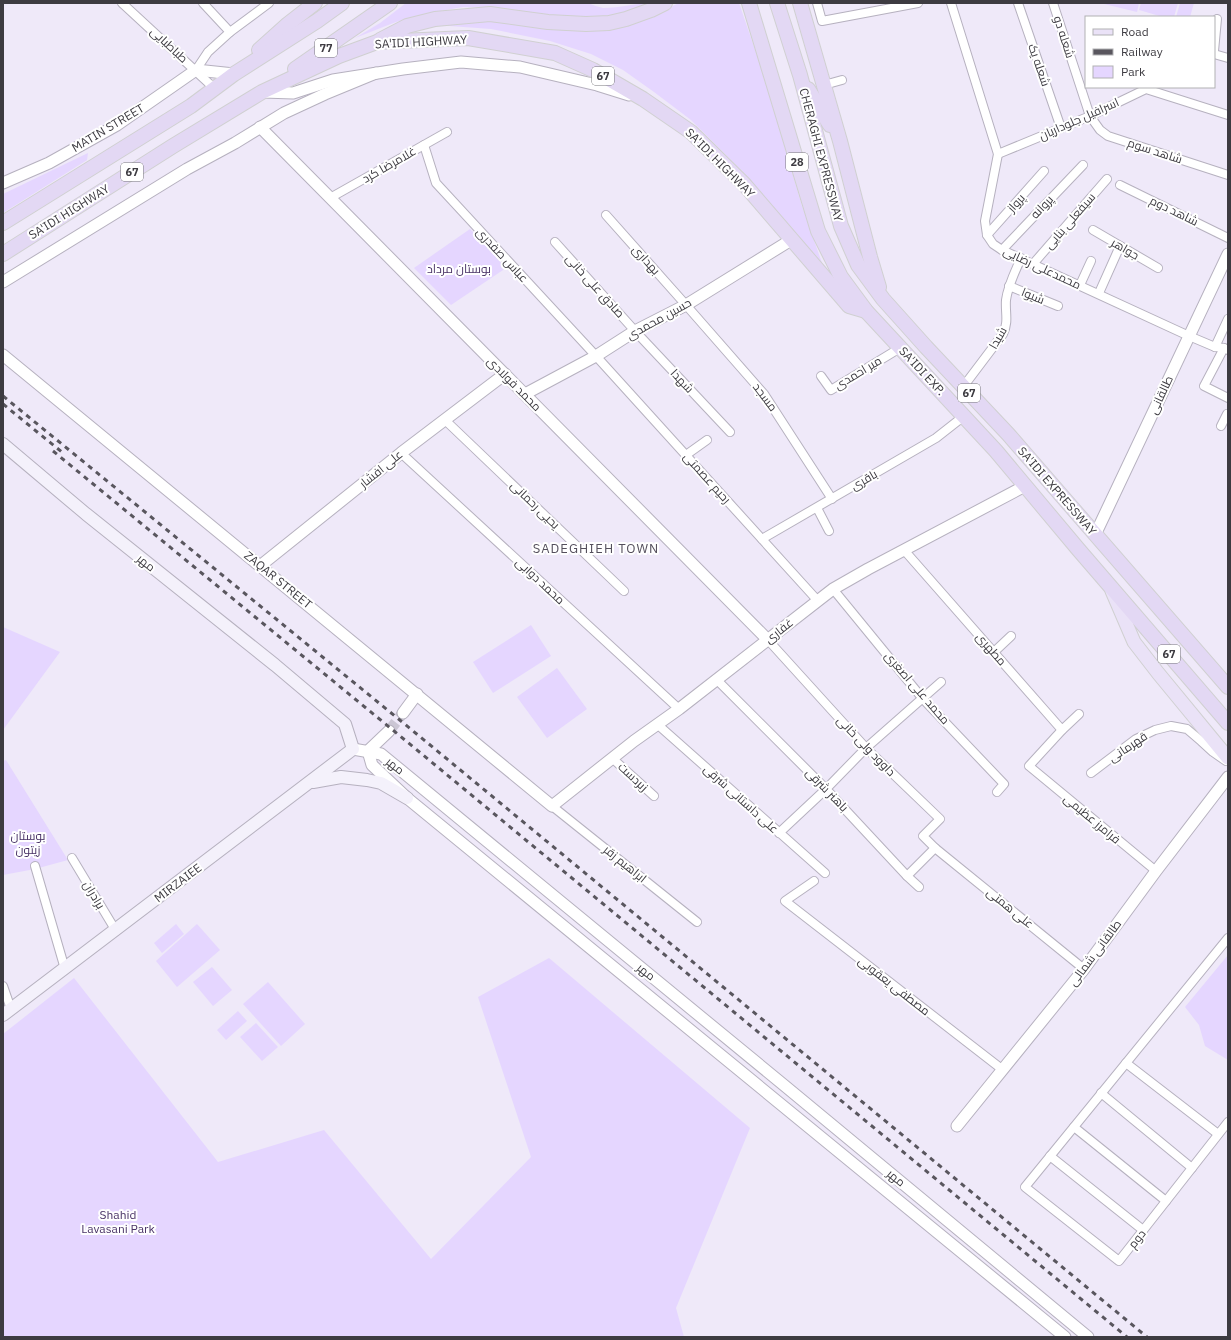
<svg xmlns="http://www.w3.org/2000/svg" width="1231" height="1340" font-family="'IBM Plex Sans',Cairo,sans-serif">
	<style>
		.green { fill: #e5d6ff }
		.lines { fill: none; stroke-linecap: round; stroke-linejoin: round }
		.tertiary-tunnel { stroke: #cbc6d4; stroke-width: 11; stroke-dasharray: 11 5.5; stroke-linecap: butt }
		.minor-casing { stroke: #b6b1bf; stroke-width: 10 }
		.tertiary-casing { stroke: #b6b1bf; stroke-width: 13 }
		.secondary-casing { stroke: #b6b1bf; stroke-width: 14 }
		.primary-casing { stroke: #d0d0d1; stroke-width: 15 }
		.trunk-casing { stroke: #d0d0d1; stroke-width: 16 }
		.minor { stroke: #fff; stroke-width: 8 }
		.tertiary { stroke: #fff; stroke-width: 11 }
		.secondary { stroke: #f4f1fb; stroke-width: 12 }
		.primary { stroke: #eae2f7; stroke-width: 13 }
		.trunk { stroke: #e3d8f4; stroke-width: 14 }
		.rail { stroke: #59565e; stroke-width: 3; stroke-dasharray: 5 5; stroke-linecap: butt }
		.labels { text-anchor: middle; stroke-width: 4; stroke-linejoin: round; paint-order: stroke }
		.shield { fill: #fff; stroke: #77767a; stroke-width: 1 }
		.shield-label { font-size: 11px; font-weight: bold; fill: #3d3b41 }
		.street-label { font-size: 12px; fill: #3d3b41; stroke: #fff }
		.park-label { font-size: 12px; fill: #493366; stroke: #fff }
		.neighbourhood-label { font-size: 13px; letter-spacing: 1px; fill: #544f5c; stroke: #fff }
	</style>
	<rect width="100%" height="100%" fill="#efe9f9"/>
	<!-- green -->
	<g class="green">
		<path d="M 406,3 L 588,3 C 593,5 598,7 603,8 C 620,8 636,3 652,3 L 632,11 L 600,18 L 556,16 L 488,8 L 463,7 L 429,13 L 396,22 L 355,38 L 380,23 Z"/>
		<path d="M 679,3 L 739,3 L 762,70 L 802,206 L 822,263 L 744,173 L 691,120 L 654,92 L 623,70 L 591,54 L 550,41 L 491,29 L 436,25 L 494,19 L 579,30 L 662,11 Z"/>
		<path d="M 1100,3 L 1139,3 L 1137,12 Z"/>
		<path d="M 1141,3 L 1178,3 L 1174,17 L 1163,17 L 1139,10 Z"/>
		<path d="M 1180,3 L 1194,3 L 1190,17 L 1176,17 Z"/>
		<path d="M 88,153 L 87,160 L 3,213 L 3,194 Z"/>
		<path d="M 470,229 L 506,268 L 451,305 L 414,268 Z"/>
		<path d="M 531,625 L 551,656 L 493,693 L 473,662 Z"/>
		<path d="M 3,627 L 60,652 L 3,730 Z"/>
		<path d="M 557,668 L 587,709 L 547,738 L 517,697 Z"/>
		<path d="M 6,760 L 68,860 L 35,869 L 3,875 L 3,761 Z"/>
		<path d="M 176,924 L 184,934 L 162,953 L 154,943 Z"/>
		<path d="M 197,924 L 220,950 L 177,987 L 156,961 Z"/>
		<path d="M 1228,955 L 1228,1060 L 1205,1046 L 1199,1025 L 1185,1007 Z"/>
		<path d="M 549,958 L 750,1128 L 676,1308 L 684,1337 L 3,1337 L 3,1034 L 74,978 L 218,1162 L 324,1130 L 431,1259 L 531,1157 L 478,997 Z"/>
		<path d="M 212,967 L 232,990 L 213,1006 L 193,982 Z"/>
		<path d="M 268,982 L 305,1024 L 281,1046 L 243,1004 Z"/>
		<path d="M 238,1011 L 247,1021 L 226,1040 L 217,1030 Z"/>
		<path d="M 256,1023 L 278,1047 L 262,1061 L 240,1037 Z"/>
	</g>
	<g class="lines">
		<!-- tertiary-tunnel -->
		<path class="tertiary-tunnel" d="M 389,731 L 403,713"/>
		<defs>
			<g id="minor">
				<path d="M 122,3 L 214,88"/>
				<path d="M 203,3 L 230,32"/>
				<path d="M 817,3 L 822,21 L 918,3"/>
				<path d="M 951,3 L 998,154 L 985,221 L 987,235 L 993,244 L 1002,250 L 1189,336 L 1215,347 L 1224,348 L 1228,350"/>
				<path d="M 1018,3 L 1061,128"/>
				<path d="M 1053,3 L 1090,116 L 1100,130 L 1108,136 L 1228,175"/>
				<path d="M 1214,51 L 1217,19"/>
				<path d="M 1214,54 L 1228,58"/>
				<path d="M 196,70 L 208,52 L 230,32 L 269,3"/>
				<path d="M 824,85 L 842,80"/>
				<path d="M 424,145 L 436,183 L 596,356 L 818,601"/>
				<path d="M 998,154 L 1090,116 L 1146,89 L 1228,115"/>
				<path d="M 1120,185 L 1228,238"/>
				<path d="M 330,198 L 447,132"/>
				<path d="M 606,215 L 686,305 L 764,394 L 832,499"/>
				<path d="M 1093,230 L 1158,268"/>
				<path d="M 987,235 L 1044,171"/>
				<path d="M 555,242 L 635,331 L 730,432"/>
				<path d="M 1002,250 L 1083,165"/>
				<path d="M 1033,264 L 1107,179"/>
				<path d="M 1080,285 L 1091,261"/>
				<path d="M 1009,286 L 1058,306"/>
				<path d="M 1099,293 L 1120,246"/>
				<path d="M 1215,347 L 1228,319"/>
				<path d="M 1224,348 L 1204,386 L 1228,398"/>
				<path d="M 821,376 L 831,390 L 900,348"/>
				<path d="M 963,387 L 1003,334 C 1009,321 1005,313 1006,300 C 1008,285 1015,272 1021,258"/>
				<path d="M 445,420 L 624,591"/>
				<path d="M 1221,426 L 1227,414"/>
				<path d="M 401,453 L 679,709"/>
				<path d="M 686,455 L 707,440"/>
				<path d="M 817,508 L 829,531"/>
				<path d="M 762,539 L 936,438 L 964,416"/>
				<path d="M 904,550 L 1062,730 L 1079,714"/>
				<path d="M 833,589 L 923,699 L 1004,784 L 997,792"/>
				<path d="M 768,640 L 866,748 L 940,819 L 923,836 L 935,848 L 1084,969"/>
				<path d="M 994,652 L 1011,636"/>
				<path d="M 716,679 L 826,789 L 907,876 L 919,887"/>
				<path d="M 657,724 L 825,873"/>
				<path d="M 1062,730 L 1029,766 L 1156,871"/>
				<path d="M 612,758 L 654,796"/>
				<path d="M 1091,773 L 1136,739 L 1155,730 L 1171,726 L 1187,729 L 1201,741 L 1213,752 L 1226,761"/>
				<path d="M 552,806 L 697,922"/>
				<path d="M 779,833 L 826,789 L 866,748 L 941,682"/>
				<path d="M 72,858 L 116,931"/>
				<path d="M 35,866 L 65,969"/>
				<path d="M 907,876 L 935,848"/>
				<path d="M 814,881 L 785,901 L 1003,1070"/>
				<path d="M 1228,938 L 1025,1187 L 1119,1261 L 1228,1122"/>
				<path d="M 3,986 L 11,1009"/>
				<path d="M 1126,1063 L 1218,1134"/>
				<path d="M 1101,1093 L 1192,1168"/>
				<path d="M 1074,1127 L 1166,1201"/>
				<path d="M 1050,1156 L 1143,1230"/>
			</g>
			<g id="tertiary">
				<path d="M 263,92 L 293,93 L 333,80 L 403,69 L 461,62 L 520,67 L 597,85 L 629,95"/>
				<path d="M 260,127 L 768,640"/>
				<path d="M 3,183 L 49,163 L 117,125 L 196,70 L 234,74"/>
				<path d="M 3,282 L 187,169 L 235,143 L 284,113 L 325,94 L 376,73"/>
				<path d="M 3,355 L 552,806 L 634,741 L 679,709 L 833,589 L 868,569 L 1025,486"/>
				<path d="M 525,394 L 596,356 L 635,331 L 686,305 L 791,240"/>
				<path d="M 1095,535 L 1228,254"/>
				<path d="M 260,566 L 401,453 L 505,374"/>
				<path d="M 403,713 L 417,694"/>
				<path d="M 353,749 L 381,754 L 785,1086 L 1088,1337"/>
				<path d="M 368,751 L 372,765 L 407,798 L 1065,1337"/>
				<path d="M 368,751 L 389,731"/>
				<path d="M 957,1126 L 1084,969 L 1156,871 L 1228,777"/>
			</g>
			<g id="secondary">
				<path d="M 3,444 L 86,514 L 275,665 L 345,724 L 353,749 L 3,1015"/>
				<path d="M 313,782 L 341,777 L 367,780 L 381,783 L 407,798"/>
			</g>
			<path id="primary" d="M 1112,591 L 1134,642 L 1158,673 L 1228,758"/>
			<g id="trunk">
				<path d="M 749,3 L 818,231 L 841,277 L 866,311 L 996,451 L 1078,549 L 1228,723"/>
				<path d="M 777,3 L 800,75 L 841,226 L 858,265 L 883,299 L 926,347 L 1008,434 L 1228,687"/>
				<path d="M 800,3 L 840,141 L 870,257 L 879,287"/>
				<path d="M 380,40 L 407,26 L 435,19 L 490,14 L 548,22 L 586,24 L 609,23 L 626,19 L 651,10 L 665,3"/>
				<path d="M 259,50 L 288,24 L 315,3"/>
				<path d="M 295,69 L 390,3"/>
				<path d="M 808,89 L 830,125"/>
				<path d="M 3,223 L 191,106 L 234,74 L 317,21 L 342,3"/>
				<path d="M 3,254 L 173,146 L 262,92 L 339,56 L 377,42 L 468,38 L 555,53 L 593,70 L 643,99 L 691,132 L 744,184 L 849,306 L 866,311"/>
			</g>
		</defs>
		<!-- minor casing -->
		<use href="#minor" class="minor-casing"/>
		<!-- tertiary casing -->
		<use href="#tertiary" class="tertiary-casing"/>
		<!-- secondary casing -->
		<use href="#secondary" class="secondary-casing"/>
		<!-- primary casing -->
		<use href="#primary" class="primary-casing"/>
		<!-- trunk casing -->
		<use href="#trunk" class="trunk-casing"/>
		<!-- minor -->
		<use href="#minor" class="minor"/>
		<!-- tertiary -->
		<use href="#tertiary" class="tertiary"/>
		<!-- secondary -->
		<use href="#secondary" class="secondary"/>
		<!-- primary -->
		<use href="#primary" class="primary"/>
		<!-- trunk -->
		<use href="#trunk" class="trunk"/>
		<!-- rail -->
		<g class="rail">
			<path d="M 3,396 L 401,721 L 1147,1337"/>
			<path d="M 3,404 L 63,453"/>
			<path d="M 53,451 L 394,731 L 1127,1337"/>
		</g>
	</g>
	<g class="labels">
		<!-- shield labels -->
		<g class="shield">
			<rect x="315" y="39" width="22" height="18" rx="3"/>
			<rect x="592" y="67" width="22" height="18" rx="3"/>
			<rect x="786" y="153" width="22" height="18" rx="3"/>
			<rect x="121" y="163" width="22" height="18" rx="3"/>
			<rect x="958" y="384" width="22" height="18" rx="3"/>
			<rect x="1158" y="645" width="22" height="18" rx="3"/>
		</g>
		<g class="shield-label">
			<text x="326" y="52">77</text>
			<text x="603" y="80">67</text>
			<text x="797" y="166">28</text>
			<text x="132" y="176">67</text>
			<text x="969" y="397">67</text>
			<text x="1169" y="658">67</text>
		</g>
		<!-- street labels -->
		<g class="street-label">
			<text transform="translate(1064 37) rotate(72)" y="4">شعله دو</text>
			<text transform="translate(421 42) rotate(-3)" y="4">SA'IDI HIGHWAY</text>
			<text transform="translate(169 45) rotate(43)" y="4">طباطبایی</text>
			<text transform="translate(1039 65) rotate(71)" y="4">شعله یک</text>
			<text transform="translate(1079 119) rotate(-24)" y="4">اسرافیل جلوداریان</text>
			<text transform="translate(108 128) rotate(-31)" y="4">MATIN STREET</text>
			<text transform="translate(1155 151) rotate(18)" y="4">شاهد سوم</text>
			<text transform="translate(821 155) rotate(75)" y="4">CHERAGHI EXPRESSWAY</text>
			<text transform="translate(720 163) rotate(45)" y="4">SA'IDI HIGHWAY</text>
			<text transform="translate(389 165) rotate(-30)" y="4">غلامرضا کرد</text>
			<text transform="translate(1016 203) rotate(-48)" y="4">پرواز</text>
			<text transform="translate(1042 207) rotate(-47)" y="4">پروانه</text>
			<text transform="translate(1174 211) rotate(26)" y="4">شاهد دوم</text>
			<text transform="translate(69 212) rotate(-32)" y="4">SA'IDI HIGHWAY</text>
			<text transform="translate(1070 221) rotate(-49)" y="4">سیفعلی بنایی</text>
			<text transform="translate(1125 249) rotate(30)" y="4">جواهر</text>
			<text transform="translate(502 255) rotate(47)" y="4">عباس صفدری</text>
			<text transform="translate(646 260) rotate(48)" y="4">بهداری</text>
			<text transform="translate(1042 268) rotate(25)" y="4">محمدعلی رضایی</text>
			<text transform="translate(595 286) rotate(48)" y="4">صادق علی خانی</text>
			<text transform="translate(1033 296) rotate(22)" y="4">شیوا</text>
			<text transform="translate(659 319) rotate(-29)" y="4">حسین محمدی</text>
			<text transform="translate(998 338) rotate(-60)" y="4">شیدا</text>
			<text transform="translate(922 371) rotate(47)" y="4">SA'IDI EXP.</text>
			<text transform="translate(858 373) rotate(-31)" y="4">میر احمدی</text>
			<text transform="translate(682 381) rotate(47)" y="4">شهدا</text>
			<text transform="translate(514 384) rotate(45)" y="4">محمد فولادی</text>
			<text transform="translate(1161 395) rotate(-65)" y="4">طالقانی</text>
			<text transform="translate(765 397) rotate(53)" y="4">مسجد</text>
			<text transform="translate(381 469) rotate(-39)" y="4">علی افشار</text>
			<text transform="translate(707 478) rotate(48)" y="4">رحیم عصمتی</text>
			<text transform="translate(864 480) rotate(-30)" y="4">باقری</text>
			<text transform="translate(1057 491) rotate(49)" y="4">SA'IDI EXPRESSWAY</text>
			<text transform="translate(535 505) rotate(44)" y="4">یحیی رحمانی</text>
			<text transform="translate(146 563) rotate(39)" y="4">مهر</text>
			<text transform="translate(278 580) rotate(39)" y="4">ZAQAR STREET</text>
			<text transform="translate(540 581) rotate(43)" y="4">محمد دوابی</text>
			<text transform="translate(779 631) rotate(-38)" y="4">غفاری</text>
			<text transform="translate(991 649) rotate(49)" y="4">مطهری</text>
			<text transform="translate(917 688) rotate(49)" y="4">محمد علی اصغری</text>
			<text transform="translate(866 746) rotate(46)" y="4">داوود ولی خانی</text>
			<text transform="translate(1128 747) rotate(-34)" y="4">قهرمانی</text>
			<text transform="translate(395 766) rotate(39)" y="4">مهر</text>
			<text transform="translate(633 777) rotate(43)" y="4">زبردست</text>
			<text transform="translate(827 790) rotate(46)" y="4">باهنر شرقی</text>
			<text transform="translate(741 799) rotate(42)" y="4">علی داستانی شرقی</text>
			<text transform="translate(1092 819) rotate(40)" y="4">فرامرز عظیمی</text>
			<text transform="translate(625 864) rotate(39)" y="4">ابراهیم زقر</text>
			<text transform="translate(178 883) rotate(-37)" y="4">MIRZAIEE</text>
			<text transform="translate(94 895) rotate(59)" y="4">برادران</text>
			<text transform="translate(1010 908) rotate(39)" y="4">علی همتی</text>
			<text transform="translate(1095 953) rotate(-53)" y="4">طالقانی شمالی</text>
			<text transform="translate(646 972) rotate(39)" y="4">مهر</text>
			<text transform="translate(894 986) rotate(38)" y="4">مصطفی یعقوبی</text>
			<text transform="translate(896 1178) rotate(40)" y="4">مهر</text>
			<text transform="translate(1137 1239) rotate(-52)" y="4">دوم</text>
		</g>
		<!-- park labels -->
		<g class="park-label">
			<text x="459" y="273">بوستان مرداد</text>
			<text x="28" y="840">بوستان<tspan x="28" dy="14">زیتون</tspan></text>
			<text x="118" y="1219">Shahid<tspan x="118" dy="14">Lavasani Park</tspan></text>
		</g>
		<!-- neighbourhood labels -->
		<g class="neighbourhood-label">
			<text x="596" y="553">SADEGHIEH TOWN</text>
		</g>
	</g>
	<!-- border -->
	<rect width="1231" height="1340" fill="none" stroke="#3d3b41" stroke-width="8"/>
	<!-- legend -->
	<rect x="1085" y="16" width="130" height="72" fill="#ffffff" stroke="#b1b1b3"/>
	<rect x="1093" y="29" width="20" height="6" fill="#eae2f7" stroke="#b1b1b3"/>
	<text x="1121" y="36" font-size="12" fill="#3d3b41">Road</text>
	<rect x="1093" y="49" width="20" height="6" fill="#59565e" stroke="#b1b1b3"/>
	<text x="1121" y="56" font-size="12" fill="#3d3b41">Railway</text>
	<rect x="1093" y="66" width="20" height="12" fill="#e5d6ff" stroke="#b1b1b3"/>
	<text x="1121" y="76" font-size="12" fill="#3d3b41">Park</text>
</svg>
